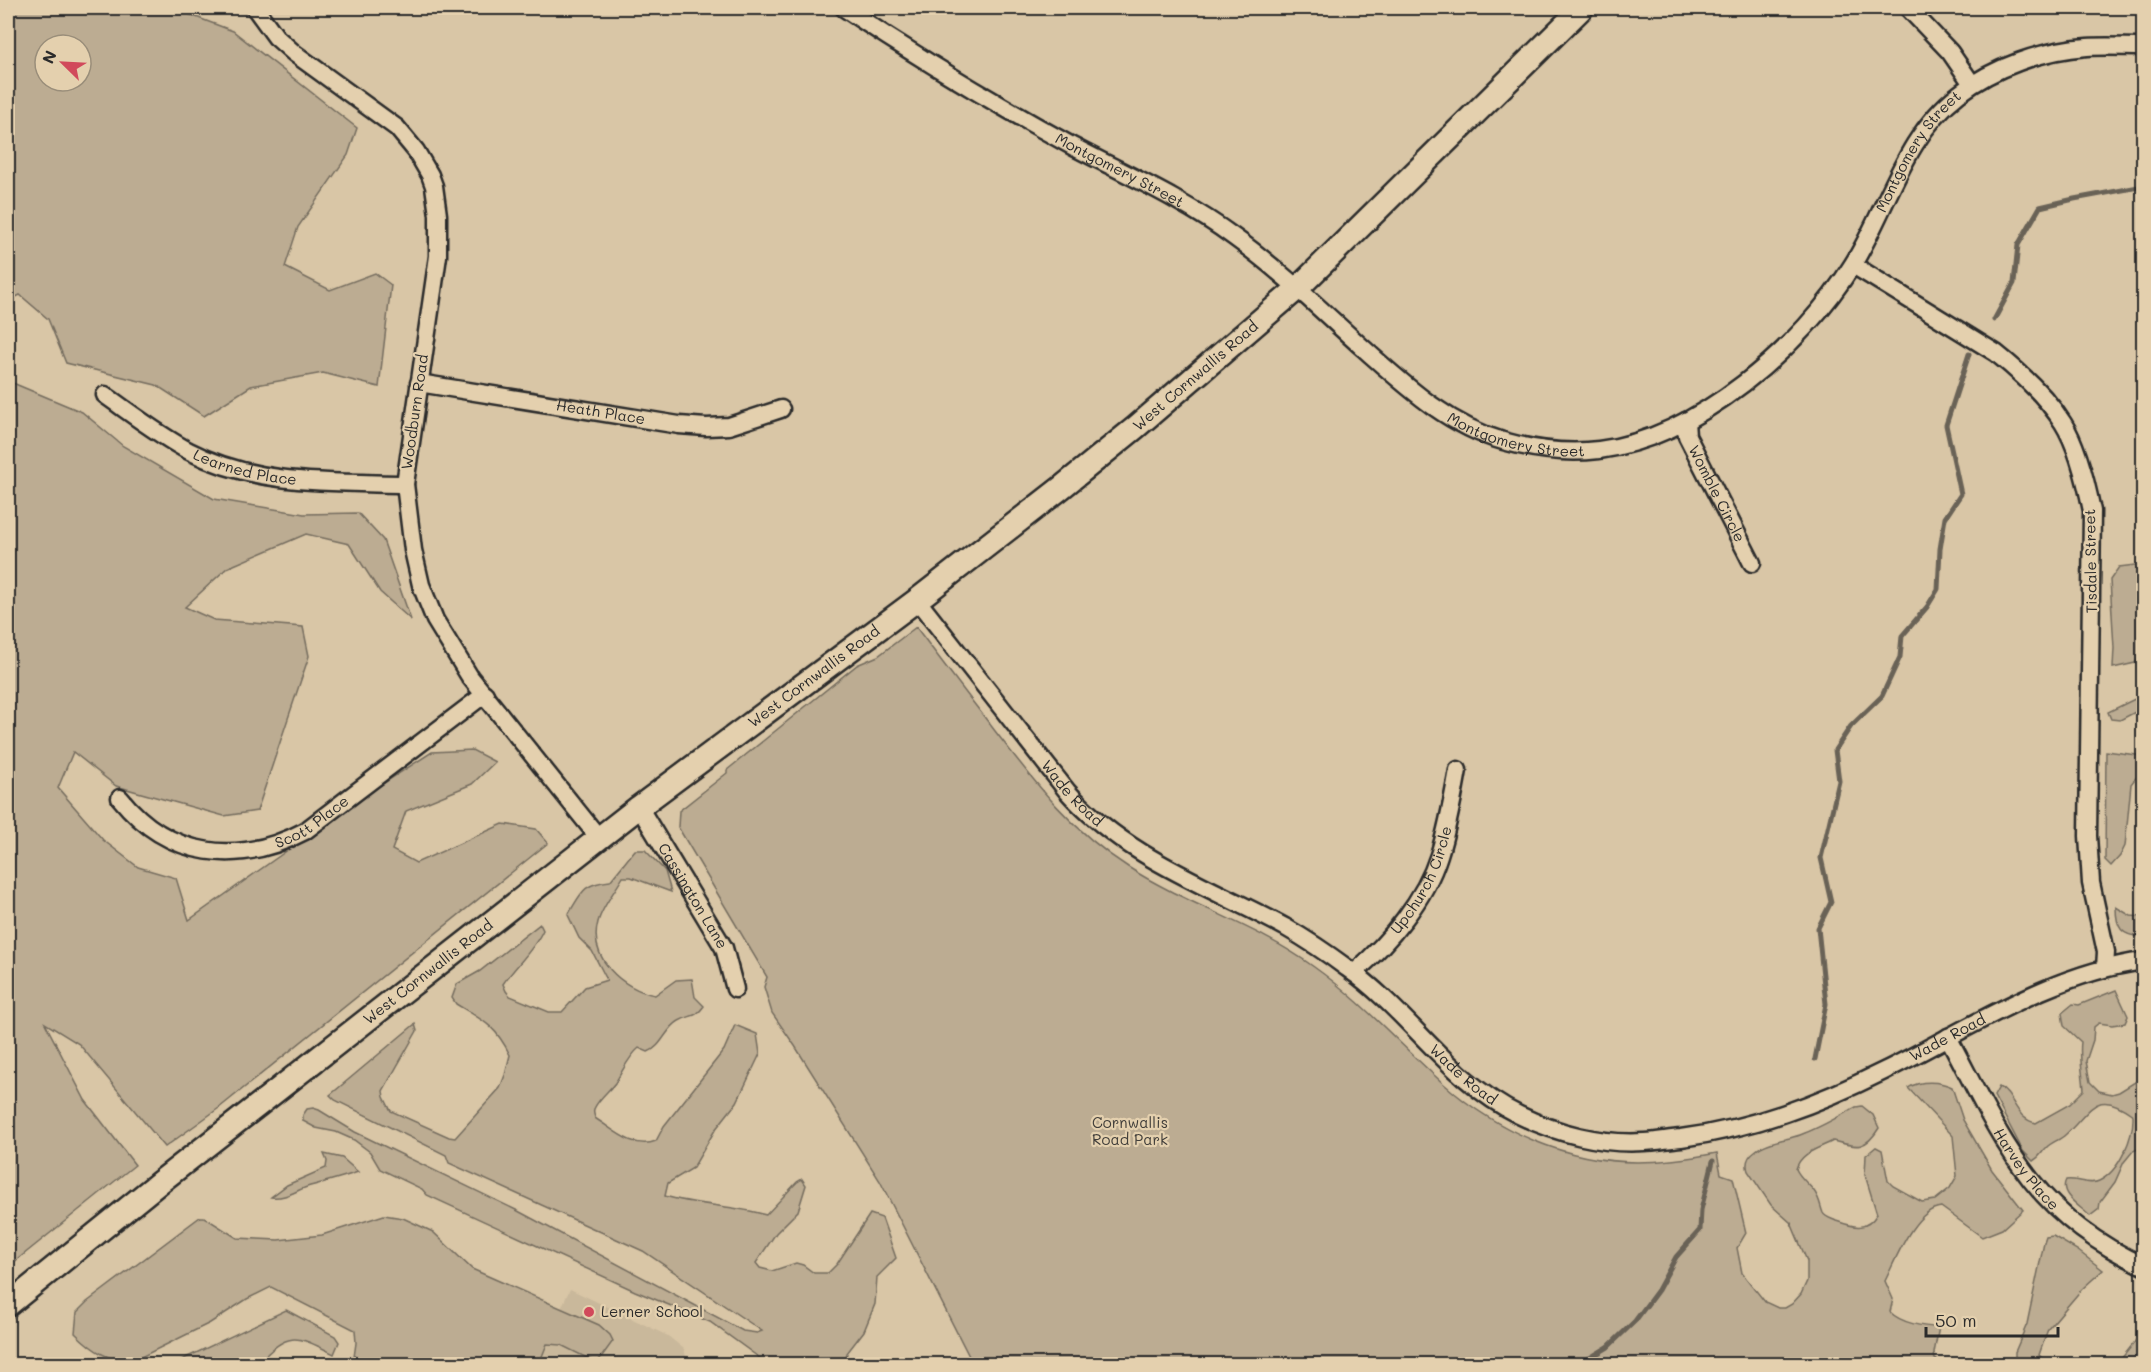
<svg xmlns="http://www.w3.org/2000/svg" width="2151" height="1372" font-family="Mali,sans-serif">
	<style>
		.built { fill: #c9b89b }
		.green { fill: #bcac92; stroke: #746c5e; stroke-width: 1.5; fill-rule: evenodd }
		.lines { fill: none; stroke-linecap: round; stroke-linejoin: round }
		.stream { stroke: #696257; stroke-width: 5 }
		.street-casing { stroke: #2b2b2b; stroke-width: 21 }
		.secondary-casing { stroke: #2b2b2b; stroke-width: 27 }
		.street { stroke: #e4d0ae; stroke-width: 16 }
		.secondary { stroke: #e4d0ae; stroke-width: 22 }
		.poi-dot { fill: #d1495b; stroke: #e4d0ae; stroke-width: 2 }
		.labels { text-anchor: middle; stroke-width: 4.5; stroke-linejoin: round; paint-order: stroke }
		.street-label { font-size: 15px; fill: #2b2b2b; stroke: #e4d0ae }
		.park-label { font-size: 15px; fill: #413e3a; stroke: #e4d0ae }
		.poi-label { font-size: 15px; fill: #2b2b2b; stroke: #e4d0ae; text-anchor: start }
	</style>
	<rect width="100%" height="100%" fill="#d9c6a6"/>
	<filter id="ink" filterUnits="userSpaceOnUse"><feTurbulence type="fractalNoise" baseFrequency=".0167" numOctaves="2"/><feDisplacementMap in="SourceGraphic" scale="12" xChannelSelector="R" yChannelSelector="G"/><feConvolveMatrix kernelMatrix="1 2 1 2 8 2 1 2 1" color-interpolation-filters="sRGB"/></filter>
	<g filter="url(#ink)">
		<!-- built -->
		<path class="built" d="M 570,1289 L 668,1336 L 684,1349 L 688,1364 L 535,1364 Z"/>
		<!-- green -->
		<g class="green">
			<path d="M 8,8 L 172,8 L 233,31 L 357,128 L 348,155 L 298,227 L 285,267 L 330,290 L 375,273 L 391,285 L 379,387 L 323,373 L 251,386 L 204,416 L 156,385 L 66,363 L 48,319 L 20,295 L 8,301 ZM 45,45 L 81,45 L 81,81 L 45,81 Z"/>
			<path d="M 8,381 L 82,412 L 123,446 L 214,499 L 304,514 L 358,513 L 383,540 L 411,620 L 380,592 L 349,544 L 306,534 L 227,568 L 185,607 L 214,620 L 303,627 L 309,656 L 257,811 L 224,816 L 116,786 L 73,752 L 58,788 L 103,840 L 138,867 L 176,878 L 189,920 L 367,794 L 432,752 L 472,750 L 495,762 L 472,784 L 406,811 L 392,850 L 416,863 L 503,824 L 536,829 L 548,843 L 219,1108 L 165,1147 L 79,1044 L 45,1023 L 85,1100 L 135,1165 L 8,1267 Z"/>
			<path d="M 2143,564 L 2143,652 L 2135,663 L 2113,668 L 2114,648 L 2110,580 L 2119,567 Z"/>
			<path d="M 916,627 C 942,662 969,697 995,731 C 1035,783 1073,832 1128,867 C 1187,905 1257,925 1314,967 C 1362,1001 1401,1046 1445,1085 C 1497,1131 1567,1162 1637,1162 C 1664,1162 1691,1158 1717,1153 L 1721,1174 L 1733,1178 L 1746,1233 L 1737,1248 L 1742,1273 L 1765,1302 L 1778,1308 L 1785,1308 L 1792,1304 L 1801,1294 L 1807,1281 L 1807,1261 L 1791,1223 L 1771,1205 L 1748,1171 C 1745,1162 1748,1156 1755,1151 C 1767,1141 1786,1140 1800,1135 C 1820,1128 1838,1117 1856,1107 L 1862,1106 L 1873,1115 L 1879,1128 C 1865,1151 1856,1147 1833,1141 C 1818,1149 1801,1152 1796,1169 C 1800,1178 1808,1183 1814,1191 C 1820,1199 1820,1206 1823,1213 C 1825,1217 1832,1219 1836,1221 C 1853,1227 1866,1232 1877,1214 L 1865,1175 L 1866,1155 L 1876,1147 L 1882,1150 L 1888,1181 L 1893,1186 L 1922,1202 L 1935,1200 L 1950,1188 L 1957,1176 L 1953,1136 L 1908,1088 C 1920,1080 1940,1081 1952,1087 L 1963,1120 L 1992,1170 L 2023,1210 L 2002,1229 L 1982,1237 L 1941,1207 C 1914,1210 1896,1259 1885,1281 L 1893,1299 L 1890,1312 C 1901,1323 1923,1327 1939,1327 L 1934,1353 L 1935,1359 L 1943,1364 L 973,1364 L 880,1181 L 795,1046 L 772,1013 L 764,987 L 767,977 L 678,827 L 679,811 L 727,773 L 727,770 L 857,665 L 878,656 Z"/>
			<path d="M 2143,695 L 2143,708 L 2120,720 L 2111,719 L 2108,712 Z"/>
			<path d="M 2106,751 L 2144,756 L 2143,769 L 2131,784 L 2125,846 L 2120,856 L 2111,866 L 2105,860 Z"/>
			<path d="M 635,850 L 645,850 L 665,871 L 671,892 L 631,877 L 623,877 C 615,891 602,907 598,922 C 588,958 622,989 655,995 L 676,980 L 692,979 L 695,997 L 704,1006 C 695,1019 691,1014 679,1021 C 666,1028 662,1047 648,1052 L 639,1048 C 628,1057 623,1071 615,1083 C 609,1091 598,1099 594,1109 C 593,1113 594,1113 595,1118 C 614,1130 633,1150 656,1141 L 664,1126 L 724,1050 L 735,1025 L 757,1034 L 760,1054 L 737,1102 L 715,1130 L 693,1168 L 668,1183 L 665,1196 C 698,1206 733,1205 766,1215 L 797,1182 L 802,1179 L 806,1185 L 798,1211 L 776,1233 L 756,1263 L 760,1268 L 772,1271 L 796,1263 L 803,1265 L 814,1273 L 828,1273 L 837,1264 L 870,1214 L 882,1218 L 896,1258 L 877,1277 L 875,1304 L 864,1331 L 847,1353 L 846,1359 L 838,1364 L 768,1364 L 710,1322 L 635,1291 L 427,1195 L 422,1189 L 380,1169 L 370,1152 L 354,1140 L 336,1132 L 316,1128 L 303,1121 L 303,1115 L 307,1109 L 313,1108 L 319,1110 L 355,1132 L 518,1211 L 743,1331 L 757,1333 L 762,1331 L 643,1251 L 449,1163 L 446,1155 L 335,1100 L 330,1095 L 415,1024 L 417,1031 L 383,1091 L 384,1097 L 391,1111 L 449,1137 L 455,1138 L 500,1088 L 505,1075 L 510,1055 C 495,1025 484,1021 456,1004 L 452,998 L 457,984 L 480,971 L 540,924 L 543,930 C 534,950 516,965 503,984 L 506,991 L 510,996 L 549,1012 L 562,1012 L 585,987 L 607,980 L 592,951 L 579,938 L 568,915 C 582,892 582,884 610,881 Z"/>
			<path d="M 2116,907 L 2131,916 L 2143,917 L 2143,937 C 2121,936 2116,928 2116,907 Z"/>
			<path d="M 2116,990 L 2128,1016 L 2125,1023 L 2112,1025 L 2099,1023 L 2094,1027 L 2093,1040 L 2086,1061 L 2090,1082 L 2099,1091 L 2112,1094 L 2119,1092 L 2143,1077 L 2143,1147 L 2133,1151 L 2124,1162 L 2115,1182 L 2100,1202 L 2099,1209 L 2090,1216 C 2081,1207 2058,1194 2066,1180 C 2076,1178 2090,1186 2099,1181 C 2120,1171 2134,1136 2133,1115 C 2095,1087 2092,1111 2065,1135 C 2060,1140 2051,1142 2046,1148 C 2041,1153 2040,1157 2033,1161 L 2023,1151 L 1994,1096 L 1999,1087 C 2015,1095 2014,1118 2036,1123 L 2070,1104 L 2084,1090 C 2083,1074 2079,1057 2081,1042 L 2064,1026 L 2062,1013 L 2073,1004 L 2079,1005 Z"/>
			<path d="M 324,1154 L 342,1158 L 358,1172 C 341,1178 324,1182 307,1187 C 295,1191 285,1199 271,1197 L 287,1185 L 326,1168 L 327,1161 Z"/>
			<path d="M 384,1215 L 403,1218 L 433,1232 L 472,1269 L 599,1325 L 610,1335 L 613,1341 L 597,1363 L 561,1345 L 547,1344 L 539,1364 L 353,1364 L 356,1343 L 355,1330 L 271,1287 L 247,1299 L 210,1323 L 135,1360 C 111,1364 91,1349 75,1333 L 77,1312 L 87,1302 L 200,1217 L 204,1217 L 237,1238 L 278,1240 L 322,1235 Z"/>
			<path d="M 2053,1236 L 2077,1250 L 2103,1270 L 2082,1289 L 2048,1329 L 2039,1355 L 2048,1364 L 2015,1364 L 2015,1352 L 2027,1324 L 2044,1243 L 2046,1237 Z"/>
			<path d="M 286,1310 L 335,1336 L 339,1342 L 334,1354 C 294,1334 289,1331 257,1364 L 173,1364 Z"/>
			<path d="M 2143,1327 L 2143,1364 L 2117,1364 L 2134,1343 Z"/>
		</g>
		<g class="lines">
			<!-- stream -->
			<g class="stream">
				<path d="M 1994,320 L 2014,283 L 2018,245 L 2040,207 L 2074,199 L 2144,186"/>
				<path d="M 1815,1059 L 1826,1004 L 1818,928 L 1831,902 L 1821,858 L 1839,781 L 1835,750 L 1851,726 L 1882,696 L 1900,657 L 1902,636 L 1927,607 L 1938,589 L 1940,549 L 1945,518 L 1961,494 L 1946,425 L 1969,354"/>
				<path d="M 1580,1364 L 1608,1347 L 1635,1321 L 1658,1290 L 1676,1257 L 1700,1230 L 1701,1210 L 1713,1161"/>
			</g>
			<defs>
				<g id="street">
					<path d="M 255,8 L 276,37 L 294,53 L 397,128 L 416,151 L 430,175 L 434,186 L 438,215 L 438,256 L 405,484 L 413,550 L 421,585 L 435,620 L 470,677 L 599,838"/>
					<path id="s1" d="M 844,8 C 917,57 994,103 1072,146 C 1127,175 1184,200 1234,237 C 1280,270 1321,310 1363,348 C 1405,385 1447,425 1503,441 C 1535,450 1566,454 1599,450 C 1698,437 1802,347 1853,264 C 1888,208 1904,136 1959,94 C 1993,67 2044,50 2087,47 C 2106,46 2125,47 2144,47"/>
					<path d="M 1908,8 L 1950,52 L 1972,84"/>
					<path d="M 1853,265 L 1996,353 C 2021,373 2046,396 2063,423 C 2077,445 2087,486 2092,511 L 2088,836 L 2091,883 L 2106,952 L 2105,968"/>
					<path id="s2" d="M 419,383 L 679,425 L 706,427 L 729,426 L 781,409"/>
					<path id="s3" d="M 105,395 C 132,414 159,435 189,451 C 256,486 332,482 405,484"/>
					<path id="s4" d="M 1686,421 L 1687,436 L 1752,563"/>
					<path id="s5" d="M 917,600 L 1067,791 C 1126,858 1209,886 1285,927 C 1306,939 1327,953 1347,968 C 1409,1011 1449,1081 1519,1115 C 1556,1133 1602,1145 1644,1142 C 1656,1142 1668,1139 1681,1138 C 1754,1128 1818,1104 1884,1071 C 1967,1030 2051,973 2144,961"/>
					<path id="s6" d="M 120,798 C 169,859 239,866 305,831 L 485,694"/>
					<path id="s7" d="M 639,807 L 724,948 L 735,989"/>
					<path id="s8" d="M 1354,973 C 1389,942 1425,900 1439,855 C 1448,827 1453,798 1458,770"/>
					<path id="s9" d="M 1948,1037 C 1974,1085 1997,1137 2031,1180 C 2061,1218 2100,1246 2144,1266"/>
				</g>
				<g id="secondary">
					<path id="s10" d="M 8,1305 L 160,1182 L 639,807 L 917,600 L 1061,488 L 1135,428 L 1298,288 L 1582,8"/>
				</g>
			</defs>
			<!-- street casing -->
			<use href="#street" class="street-casing"/>
			<!-- secondary casing -->
			<use href="#secondary" class="secondary-casing"/>
			<!-- street -->
			<use href="#street" class="street"/>
			<!-- secondary -->
			<use href="#secondary" class="secondary"/>
		</g>
	</g>
	<!-- markers -->
	<circle class="poi-dot" cx="589" cy="1312" r="6"/>
	<g class="labels">
		<!-- street labels -->
		<g class="street-label">
			<text dy="5" stroke="none"><textPath href="#s1" startOffset="1344">Montgomery Street</textPath></text>
			<text dy="5" stroke="none"><textPath href="#s1" startOffset="320">Montgomery Street</textPath></text>
			<text dy="5" stroke="none"><textPath href="#s10" startOffset="1508">West Cornwallis Road</textPath></text>
			<text transform="translate(415 412) rotate(-82)" y="5">Woodburn Road</text>
			<text dy="5" stroke="none"><textPath href="#s2" startOffset="184">Heath Place</textPath></text>
			<text dy="5" stroke="none"><textPath href="#s1" startOffset="804">Montgomery Street</textPath></text>
			<text dy="5" stroke="none"><textPath href="#s3" startOffset="160">Learned Place</textPath></text>
			<text dy="5" stroke="none"><textPath href="#s4" startOffset="80">Womble Circle</textPath></text>
			<text transform="translate(2091 561) rotate(-91)" y="5">Tisdale Street</text>
			<text dy="5" stroke="none"><textPath href="#s10" startOffset="1022">West Cornwallis Road</textPath></text>
			<text dy="5" stroke="none"><textPath href="#s5" startOffset="248">Wade Road</textPath></text>
			<text dy="5" stroke="none"><textPath href="#s6" startOffset="216">Scott Place</textPath></text>
			<text dy="5" stroke="none"><textPath href="#s8" startOffset="117">Upchurch Circle</textPath></text>
			<text dy="5" stroke="none"><textPath href="#s7" startOffset="104">Cassington Lane</textPath></text>
			<text dy="5" stroke="none"><textPath href="#s10" startOffset="536">West Cornwallis Road</textPath></text>
			<text dy="5" stroke="none"><textPath href="#s5" startOffset="1256">Wade Road</textPath></text>
			<text dy="5" stroke="none"><textPath href="#s5" startOffset="734">Wade Road</textPath></text>
			<text dy="5" stroke="none"><textPath href="#s9" startOffset="154">Harvey Place</textPath></text>
		</g>
		<!-- park labels -->
		<g class="park-label">
			<text x="1130" y="1128">Cornwallis<tspan x="1130" dy="17">Road Park</tspan></text>
		</g>
		<!-- poi labels -->
		<g class="poi-label">
			<text x="601" y="1317">Lerner School</text>
		</g>
	</g>
	<!-- margin -->
	<rect width="2151" height="1372" fill="none" stroke="#e4d0ae" stroke-width="30"/>
	<rect x="15" y="15" width="2121" height="1342" fill="none" stroke="#2b2b2b" stroke-width="2" filter="url(#ink)"/>
	<!-- north arrow -->
	<g transform="translate(63 63) rotate(294)"><circle r="28" fill="#e4d0ae" stroke="#9a8e7a" stroke-width="1.5"/>
	<path d="M0-4.5L10 22L0 15L-10 22Z" fill="#d1495b"/>
	<text y="-9" font-size="16" font-weight="bold" text-anchor="middle" fill="#2b2b2b">N</text>
	</g>
	<!-- scale -->
	<path d="M1926 1327v9h132v-9" fill="none" stroke="#2b2b2b" stroke-width="3"/>
	<text x="1935" y="1327" font-size="18" fill="#2b2b2b" stroke="#e4d0ae" stroke-width="4.5" paint-order="stroke">50 m</text>
</svg>
